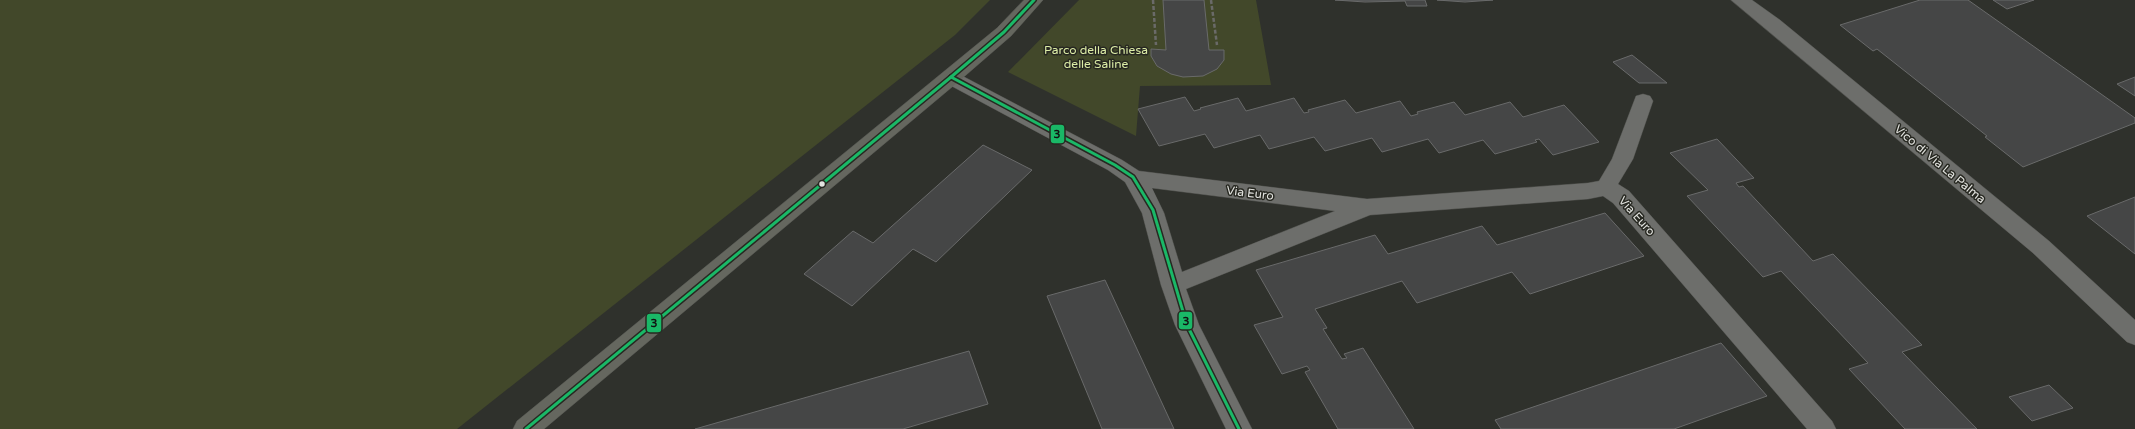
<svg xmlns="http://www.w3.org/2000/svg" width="2135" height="429" font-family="'Varela Round',sans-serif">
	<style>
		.green { fill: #42482a }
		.building { fill: #454646; stroke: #696a6a }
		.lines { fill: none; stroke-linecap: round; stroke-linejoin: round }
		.street-casing { stroke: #4c4d49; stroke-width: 1 }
		.secondary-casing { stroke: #4c4d49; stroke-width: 1 }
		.path { stroke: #6a6a68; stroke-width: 2.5; stroke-dasharray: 4 2; stroke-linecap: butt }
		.street { fill: #6d6e6b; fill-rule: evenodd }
		.secondary { fill: #65675f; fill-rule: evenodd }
		.bus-1-casing { stroke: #272821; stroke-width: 6 }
		.bus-1 { stroke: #1ab867; stroke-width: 3 }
		.bus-dot { fill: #e3e4e0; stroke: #272821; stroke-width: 1.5 }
		.labels { text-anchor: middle; stroke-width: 3; stroke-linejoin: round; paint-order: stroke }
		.park-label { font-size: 12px; fill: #dceca6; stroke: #272821 }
		.street-label { font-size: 12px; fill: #e3e4e0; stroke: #272821 }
		.line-badge { stroke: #272821; stroke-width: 1.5 }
		.pale-badge-label { font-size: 11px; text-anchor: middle; font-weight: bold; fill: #111 }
	</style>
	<rect width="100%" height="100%" fill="#2f312c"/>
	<!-- green -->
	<g class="green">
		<path d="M 0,0 L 990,0 L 955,35 L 457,429 L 0,429 Z"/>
		<path d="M 1079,0 L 1256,0 L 1271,85 L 1140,86 L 1136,136 L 1008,72 Z"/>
	</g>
	<!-- building -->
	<g class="building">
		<path d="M 1163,0 L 1204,0 L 1209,50 L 1224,50 L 1224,60 L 1217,69 L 1203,76 L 1183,77 L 1171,74 L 1157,66 L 1151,56 L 1151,49 L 1166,50 Z"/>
		<path d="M 1425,0 L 1427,6 L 1407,6 L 1405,1 L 1365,2 L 1335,0 Z"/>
		<path d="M 1437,0 L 1493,0 L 1465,2 Z"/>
		<path d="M 1920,0 L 1968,0 L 2135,118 L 2135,123 L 2023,167 L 1985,137 L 1987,136 L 1877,49 L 1873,51 L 1840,25 Z"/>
		<path d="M 1993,0 L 2034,0 L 2007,9 Z"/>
		<path d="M 1632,55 L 1667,83 L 1639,83 L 1613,62 Z"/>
		<path d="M 2135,77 L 2135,96 L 2117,84 Z"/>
		<path d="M 1185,97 L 1194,111 L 1201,109 L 1200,108 L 1238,98 L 1246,111 L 1294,98 L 1304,113 L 1309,112 L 1308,110 L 1345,100 L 1356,113 L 1400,101 L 1411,116 L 1418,114 L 1417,112 L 1454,102 L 1465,115 L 1510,102 L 1523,117 L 1564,105 L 1599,142 L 1553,155 L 1539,139 L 1535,140 L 1537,142 L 1495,154 L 1483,140 L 1439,153 L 1428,139 L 1382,152 L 1372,138 L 1325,151 L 1314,137 L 1269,149 L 1260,135 L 1214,148 L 1205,134 L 1159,146 L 1138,109 Z"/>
		<path d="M 1717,139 L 1754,178 L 1736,183 L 1739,187 L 1743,186 L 1813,261 L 1833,254 L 1922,345 L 1902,352 L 1977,429 L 1905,429 L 1849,369 L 1868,363 L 1781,271 L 1763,277 L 1687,196 L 1708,190 L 1670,153 Z"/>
		<path d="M 983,145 L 1032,170 L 936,262 L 913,249 L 852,306 L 804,274 L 853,231 L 873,243 Z"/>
		<path d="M 2135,197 L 2135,254 L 2087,216 Z"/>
		<path d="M 1605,213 L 1644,256 L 1530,294 L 1512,272 L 1417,303 L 1402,281 L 1315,309 L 1327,328 L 1323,329 L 1342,359 L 1347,358 L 1344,354 L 1363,348 L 1414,429 L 1338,429 L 1305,372 L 1310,370 L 1307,366 L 1282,374 L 1254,325 L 1283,317 L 1256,270 L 1375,235 L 1388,254 L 1482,226 L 1497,245 Z"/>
		<path d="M 1105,280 L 1174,429 L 1102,429 L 1047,296 Z"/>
		<path d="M 1721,343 L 1767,396 L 1674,429 L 1501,429 L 1495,420 Z"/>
		<path d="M 969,351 L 988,404 L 903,429 L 695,429 Z"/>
		<path d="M 2049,385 L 2073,408 L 2032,421 L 2009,397 Z"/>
	</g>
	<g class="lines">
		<defs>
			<g id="street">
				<path d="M 1731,0 L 1752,0 L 1780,20 L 2049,241 L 2135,320 L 2135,345 L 2127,342 L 2033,253 Z"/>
				<path d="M 951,70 L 1122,160 L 1139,171 L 1367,199 L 1588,183 L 1599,181 L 1612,159 L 1636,96 L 1643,94 L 1650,96 L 1653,101 L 1633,159 L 1618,184 L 1629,191 L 1832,421 L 1836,429 L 1807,429 L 1613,203 L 1603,196 L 1588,199 L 1370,215 L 1186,289 L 1199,325 L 1252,429 L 1226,429 L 1175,325 L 1161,285 L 1142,213 L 1125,182 L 1108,170 L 944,82 L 941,77 L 944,72 ZM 1152,188 L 1335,211 L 1182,272 L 1164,213 Z"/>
			</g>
			<path id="secondary" d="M 1024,0 L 1043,0 L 1011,36 L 958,82 L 544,429 L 513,429 L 517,421 L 997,28 Z"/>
		</defs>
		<!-- street casing -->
		<use href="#street" class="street-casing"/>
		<!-- secondary casing -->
		<use href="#secondary" class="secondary-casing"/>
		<!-- path -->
		<g class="path">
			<path d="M 1153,0 L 1156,45"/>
			<path d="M 1211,0 L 1217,45"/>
		</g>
		<!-- street -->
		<use href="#street" class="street"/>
		<!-- secondary -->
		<use href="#secondary" class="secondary"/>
		<defs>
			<g id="bus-1">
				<path d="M 951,77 L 1115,165 L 1133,177 L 1153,210 L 1187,325 L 1239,429"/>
				<path d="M 526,429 L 951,77 L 1004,32 L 1034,0"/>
			</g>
		</defs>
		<!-- bus-1 casing -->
		<use href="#bus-1" class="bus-1-casing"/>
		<!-- bus-1 -->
		<use href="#bus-1" class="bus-1"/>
	</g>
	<!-- markers -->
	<circle class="bus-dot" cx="822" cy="184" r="3.5"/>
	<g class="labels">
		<!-- park labels -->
		<g class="park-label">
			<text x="1096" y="54">Parco della Chiesa<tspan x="1096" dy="14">delle Saline</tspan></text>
		</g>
		<!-- street labels -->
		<g class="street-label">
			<text transform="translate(1940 164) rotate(40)" y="4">Vico di Via La Palma</text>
			<text transform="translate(1250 193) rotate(7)" y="4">Via Euro</text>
			<text transform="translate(1637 216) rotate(48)" y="4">Via Euro</text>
		</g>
	</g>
	<g class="line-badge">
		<rect x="1050" y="124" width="15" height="20" rx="4" fill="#1ab867"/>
		<rect x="1178" y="311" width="15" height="19" rx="4" fill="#1ab867"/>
		<rect x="646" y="313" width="16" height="20" rx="4" fill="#1ab867"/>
	</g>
	<g class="pale-badge-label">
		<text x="1057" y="138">3</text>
		<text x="1186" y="325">3</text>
		<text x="654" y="327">3</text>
	</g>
</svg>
